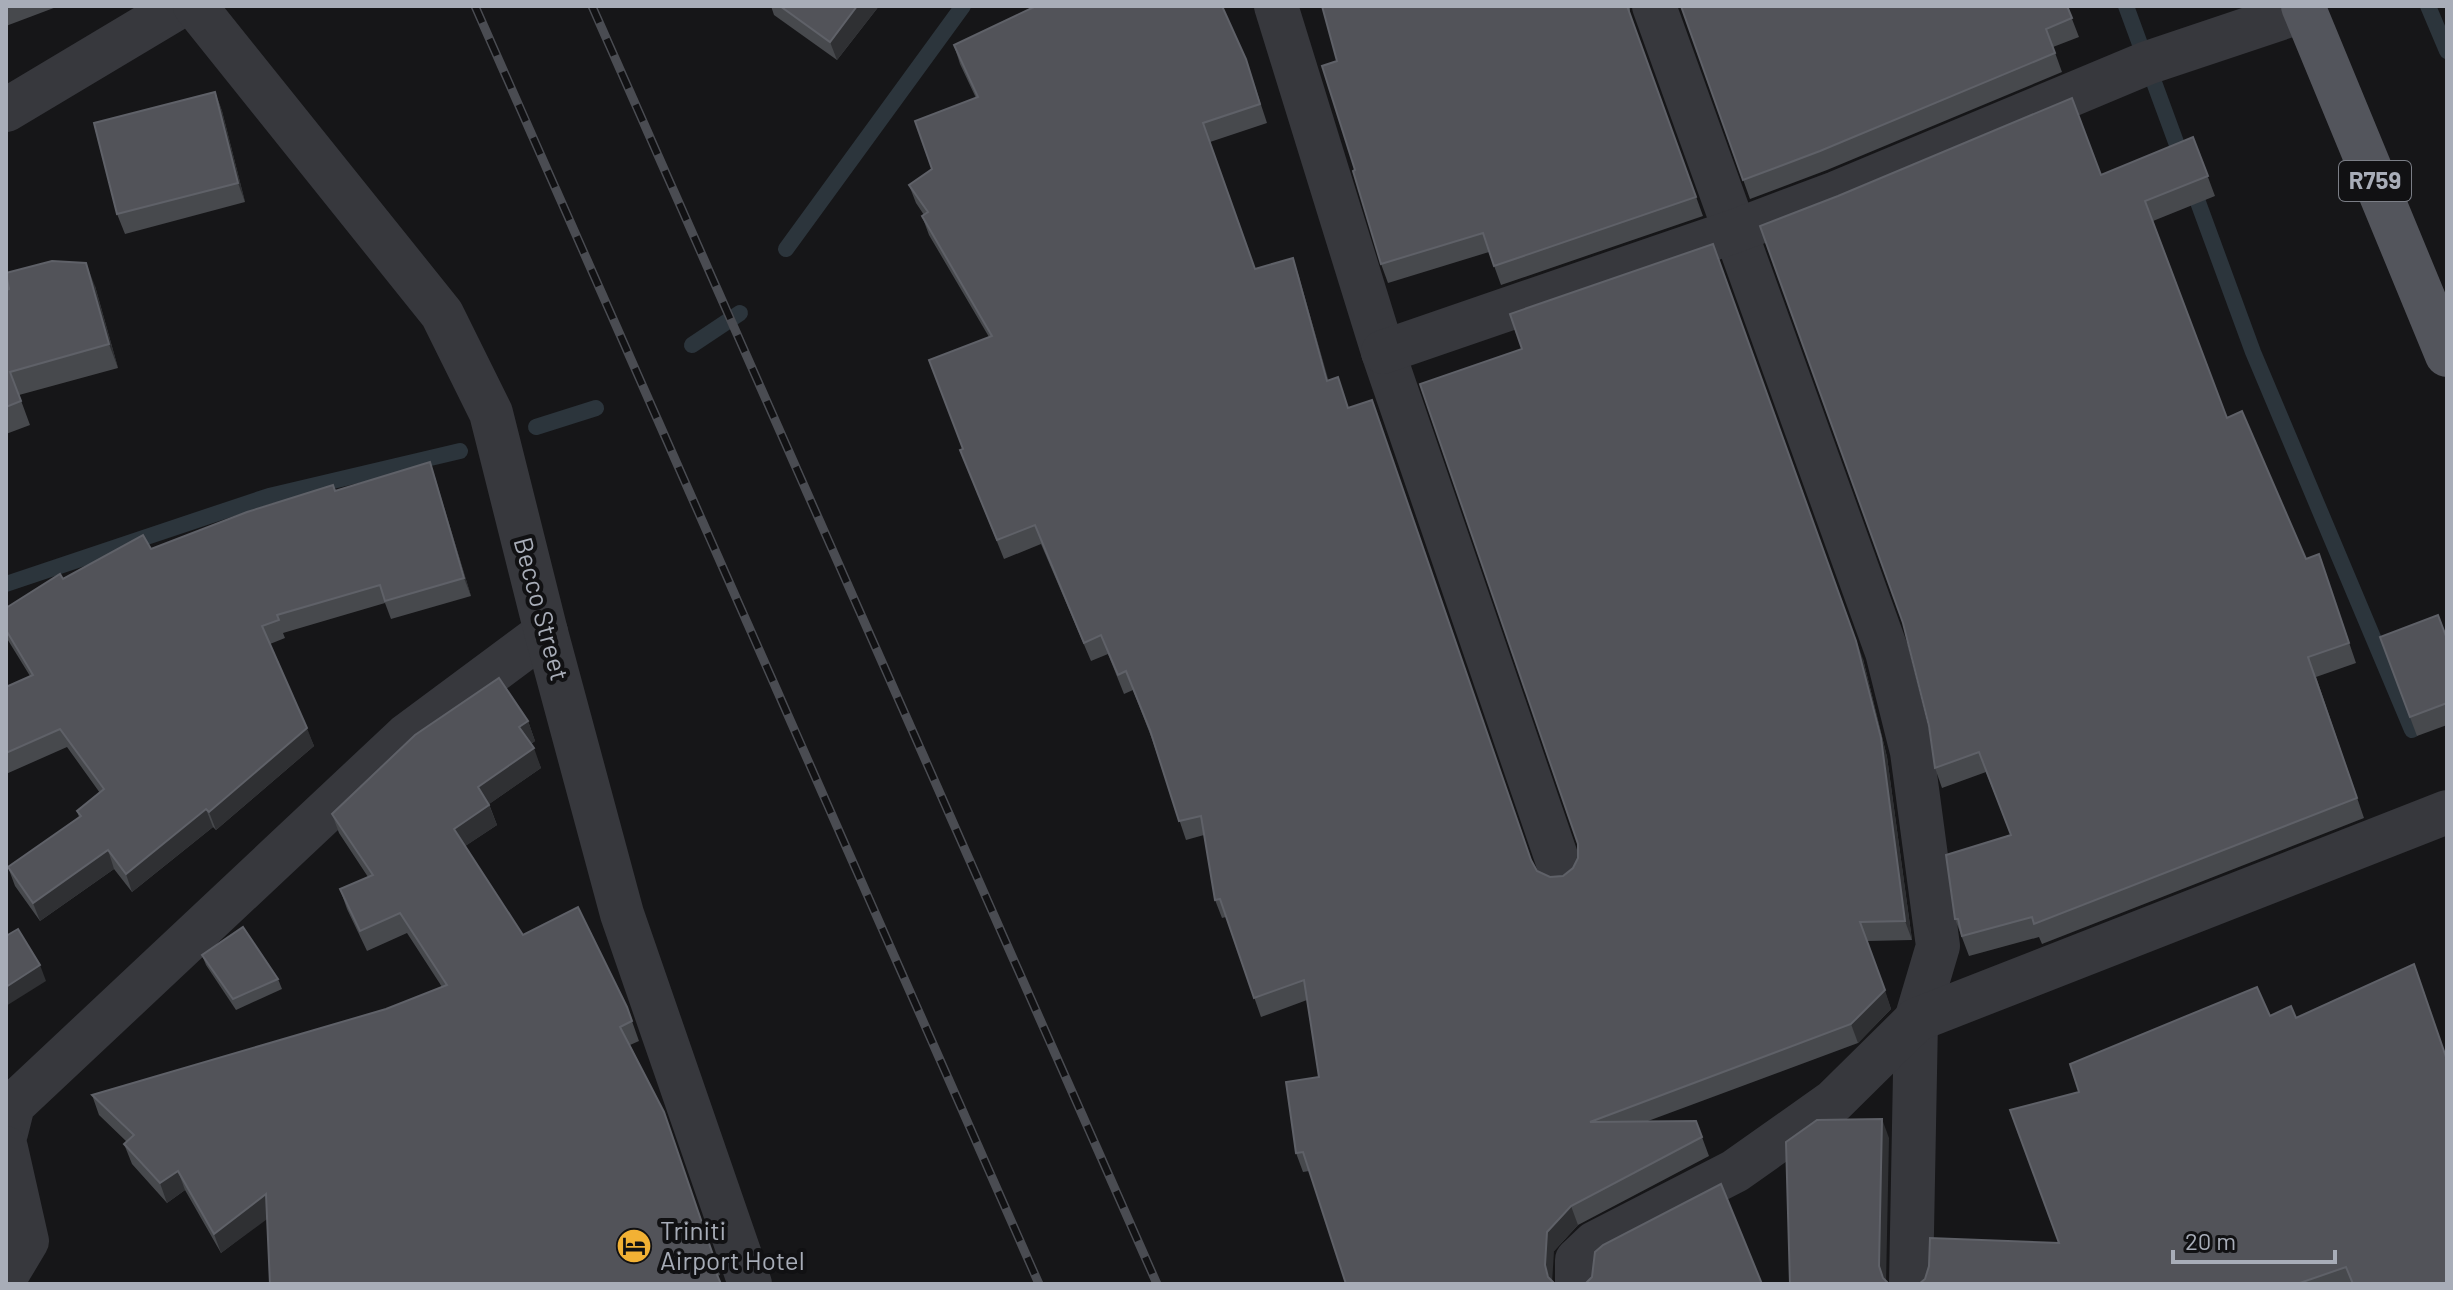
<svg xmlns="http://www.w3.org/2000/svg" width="2453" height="1290" font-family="Barlow,sans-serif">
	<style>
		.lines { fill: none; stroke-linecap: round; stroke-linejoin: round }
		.stream { stroke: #2c353c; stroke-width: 16 }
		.minor { stroke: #37383d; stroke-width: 44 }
		.tertiary { stroke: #37383d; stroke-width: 44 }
		.primary { stroke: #53555c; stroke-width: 44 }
		.rail-casing { stroke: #4a4c52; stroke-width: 9 }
		.rail { stroke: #111113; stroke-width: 6; stroke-dasharray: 18; stroke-linecap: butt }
		.wall { fill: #47494d }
		.shaded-wall { fill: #2f3033 }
		.building { fill: #525359; stroke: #5f6168; stroke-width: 2 }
		.labels { text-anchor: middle; stroke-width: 8; stroke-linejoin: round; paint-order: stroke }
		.shield { fill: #111113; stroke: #7b7e86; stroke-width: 2 }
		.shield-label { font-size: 24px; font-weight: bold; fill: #a8adb8 }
		.street-label { font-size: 26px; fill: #a8adb8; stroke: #111113 }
		.poi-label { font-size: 26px; fill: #a8adb8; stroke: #111113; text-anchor: start }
	</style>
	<rect width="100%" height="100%" fill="#161618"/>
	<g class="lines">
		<!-- stream -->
		<g class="stream">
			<path d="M 2126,6 L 2253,352 L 2412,730"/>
			<path d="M 2428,6 L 2447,51"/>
			<path d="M 786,249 L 963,6"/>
			<path d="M 692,345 L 740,313"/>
			<path d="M 536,427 L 596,408"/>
			<path d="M 6,584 L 269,496 L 460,451"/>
		</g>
		<!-- minor -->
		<g class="minor">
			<path d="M 1276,6 L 1383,352 L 1561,871"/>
			<path d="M 1654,6 L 1887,652 L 1912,752 L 1938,946 L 1916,1020 L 1911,1284"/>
			<path d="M 6,110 L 180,6"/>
			<path d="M 1383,352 L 1735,231 L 1836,193 L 2147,63 L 2305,10"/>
			<path d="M 6,1133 L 13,1105 L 406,736 L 546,632"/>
			<path d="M 6,1148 L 27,1241 L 6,1276"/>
			<path d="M 1577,1284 L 1577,1260 L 1595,1243 L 1735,1171 L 1834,1101 L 1916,1020 L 2447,812"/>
		</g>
		<!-- tertiary -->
		<path class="tertiary" d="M 195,6 L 442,314 L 491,413 L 546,632 L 622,914 L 750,1284"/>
		<!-- primary -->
		<path class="primary" d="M 2303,6 L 2447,355"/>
		<defs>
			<g id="rail">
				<path d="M 475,6 L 1039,1284"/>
				<path d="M 592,6 L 1157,1284"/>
			</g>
		</defs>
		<!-- rail casing -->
		<use href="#rail" class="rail-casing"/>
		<!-- rail -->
		<use href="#rail" class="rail"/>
	</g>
	<!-- wall -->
	<g class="wall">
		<path d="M 6,6 L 59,6 L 6,26 Z"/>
		<path d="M 771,6 L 879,6 L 837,60 L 774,15 Z"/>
		<path d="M 1322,6 L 1630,6 L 1630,14 L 1703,216 L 1501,285 L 1489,252 L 1388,283 L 1381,264 L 1355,170 L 1337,61 Z"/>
		<path d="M 1681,6 L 2067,6 L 2079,37 L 2053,47 L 2062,72 L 1827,170 L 1750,199 Z"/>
		<path d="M 954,45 L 1246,59 L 1267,123 L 1210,142 L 1255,269 L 1293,258 L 1299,277 L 1328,380 L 1348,408 L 1531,862 L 1537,871 L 1550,877 L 1563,876 L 1863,659 L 1887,757 L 1912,940 L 1867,941 L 1891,1009 L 1858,1043 L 1648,1121 L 1696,1121 L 1709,1156 L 1578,1225 L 1554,1251 L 1309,1171 L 1303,1172 L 1296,1153 L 1319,1077 L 1307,1000 L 1261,1017 L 1226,917 L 1222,918 L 1215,900 L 1204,835 L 1186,840 L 1152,739 L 1133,690 L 1124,694 L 1108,654 L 1091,661 L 1041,544 L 1004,559 L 960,450 L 963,449 L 989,337 L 929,235 L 922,216 L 924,215 L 916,203 L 909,185 L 932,169 L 976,98 L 960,64 Z"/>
		<path d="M 215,92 L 222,111 L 245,202 L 125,234 L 117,214 Z"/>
		<path d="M 2193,137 L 2215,196 L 2153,221 L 2227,418 L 2306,559 L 2319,554 L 2356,663 L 2316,677 L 2364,818 L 2042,944 L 2039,937 L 1969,956 L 1955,919 L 2011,835 L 1986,772 L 1942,788 L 1935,768 L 1929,726 L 1838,196 L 2101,175 Z"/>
		<path d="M 95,286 L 118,368 L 19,395 L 30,425 L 6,434 L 6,290 Z"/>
		<path d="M 430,462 L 471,596 L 391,619 L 385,603 L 283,633 L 285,638 L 270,644 L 314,746 L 216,830 L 213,827 L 132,892 L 114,869 L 40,921 L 15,886 L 8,867 L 79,817 L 77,811 L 100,793 L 67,747 L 6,774 L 6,687 L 30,676 L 6,637 L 6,608 L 63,579 L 151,549 Z"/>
		<path d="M 2380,637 L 2447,639 L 2447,725 L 2417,736 Z"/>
		<path d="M 528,721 L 535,741 L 531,744 L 541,768 L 489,804 L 497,825 L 465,846 L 523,935 L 627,1007 L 639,1041 L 630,1045 L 664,1112 L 720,1275 L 717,1276 L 267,1218 L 221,1253 L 185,1190 L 167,1203 L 132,1164 L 124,1144 L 127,1142 L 99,1115 L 92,1095 L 386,1009 L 442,987 L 407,933 L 367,951 L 347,909 L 340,889 L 368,877 L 339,833 L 332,814 Z"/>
		<path d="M 202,955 L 278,979 L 282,989 L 236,1010 L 206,965 Z"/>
		<path d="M 2270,1016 L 2296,1018 L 2447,1284 L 1919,1284 L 2059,1243 L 2079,1092 Z"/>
	</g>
	<!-- shaded-wall -->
	<g class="shaded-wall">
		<path d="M 857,6 L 879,6 L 837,60 L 830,42 Z"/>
		<path d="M 215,92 L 222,111 L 245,202 L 238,183 Z"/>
		<path d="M 1713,244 L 1863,659 L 1887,757 L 1912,940 L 1905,921 Z"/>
		<path d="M 1293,258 L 1299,277 L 1334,399 L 1327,381 Z"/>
		<path d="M 86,263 L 95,286 L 118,368 L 109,344 Z"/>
		<path d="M 430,462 L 436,480 L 471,596 L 464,578 Z"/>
		<path d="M 528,721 L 535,741 L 526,747 L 519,727 Z"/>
		<path d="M 307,728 L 314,746 L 216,830 L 209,812 Z"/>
		<path d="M 534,748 L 541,768 L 485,807 L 478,787 Z"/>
		<path d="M 489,805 L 497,825 L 461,849 L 454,829 Z"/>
		<path d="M 206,809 L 213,827 L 132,892 L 126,874 Z"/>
		<path d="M 108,850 L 114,869 L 40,921 L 33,903 Z"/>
		<path d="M 40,965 L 46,981 L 6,1006 L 6,987 Z"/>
		<path d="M 1885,990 L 1891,1009 L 1858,1043 L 1851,1024 Z"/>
		<path d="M 1882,1119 L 1889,1138 L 1886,1284 L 1885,1284 L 1879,1266 Z"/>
		<path d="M 178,1171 L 185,1190 L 167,1203 L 160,1183 Z"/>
		<path d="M 266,1194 L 274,1214 L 221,1253 L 214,1234 Z"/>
		<path d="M 1571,1206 L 1578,1225 L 1554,1251 L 1552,1284 L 1551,1284 L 1545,1265 L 1547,1232 Z"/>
	</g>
	<!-- building -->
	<g class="building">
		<path d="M 780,6 L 857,6 L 830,42 Z"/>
		<path d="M 1036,6 L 1222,6 L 1246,59 L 1260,104 L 1203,123 L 1255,269 L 1293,258 L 1327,381 L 1338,377 L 1348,408 L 1372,400 L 1531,860 L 1537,871 L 1550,877 L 1563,876 L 1573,868 L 1578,858 L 1578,844 L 1420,384 L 1522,349 L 1510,314 L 1713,244 L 1856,641 L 1881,738 L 1905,921 L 1860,922 L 1885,990 L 1851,1024 L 1590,1122 L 1696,1121 L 1702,1137 L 1571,1206 L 1547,1232 L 1545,1265 L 1548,1277 L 1555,1284 L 1346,1284 L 1303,1152 L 1296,1153 L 1286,1082 L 1319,1077 L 1304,980 L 1254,998 L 1220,899 L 1215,900 L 1201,816 L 1179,821 L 1150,730 L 1126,671 L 1118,675 L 1101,635 L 1084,643 L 1035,525 L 997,540 L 960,450 L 963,449 L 929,360 L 992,336 L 922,216 L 928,212 L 909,185 L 932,169 L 915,121 L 978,97 L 954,45 Z"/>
		<path d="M 1322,6 L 1627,6 L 1696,197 L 1494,266 L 1483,233 L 1381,264 L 1353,171 L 1355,170 L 1322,66 L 1337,61 Z"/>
		<path d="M 1681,6 L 2067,6 L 2072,18 L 2046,29 L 2055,53 L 1820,151 L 1743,180 Z"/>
		<path d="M 215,92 L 238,183 L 117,214 L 94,123 Z"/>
		<path d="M 2072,98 L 2101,175 L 2193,137 L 2208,176 L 2145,201 L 2227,418 L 2242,411 L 2306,559 L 2319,554 L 2349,643 L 2308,657 L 2357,798 L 2034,924 L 2032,917 L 1962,936 L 1958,919 L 1955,919 L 1946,855 L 2011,835 L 1979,752 L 1935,768 L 1929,726 L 1903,623 L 1760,226 L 1838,196 Z"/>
		<path d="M 52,261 L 86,263 L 109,344 L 10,372 L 21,401 L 6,407 L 6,290 L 9,289 L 6,273 Z"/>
		<path d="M 430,462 L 464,578 L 385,601 L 380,585 L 277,615 L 279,620 L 262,626 L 307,728 L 209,812 L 206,809 L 126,874 L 108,850 L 33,903 L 8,867 L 81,816 L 77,811 L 104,789 L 60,729 L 6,753 L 6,687 L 33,675 L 6,630 L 6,608 L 60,574 L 63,579 L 143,535 L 151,549 L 247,512 L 333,485 L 335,491 Z"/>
		<path d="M 2438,615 L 2447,639 L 2447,703 L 2410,717 L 2380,637 Z"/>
		<path d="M 499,678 L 528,721 L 519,727 L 534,748 L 478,787 L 489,805 L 454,829 L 523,935 L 578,907 L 627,1007 L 632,1021 L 620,1027 L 664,1112 L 713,1255 L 709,1256 L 721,1284 L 270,1284 L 266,1194 L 214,1234 L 178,1171 L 160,1183 L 124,1144 L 134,1135 L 92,1095 L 386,1009 L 447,985 L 400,913 L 360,931 L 340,889 L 373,875 L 332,814 L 415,735 Z"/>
		<path d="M 243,927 L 278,979 L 233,999 L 202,955 Z"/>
		<path d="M 18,929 L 40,965 L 6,987 L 6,936 Z"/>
		<path d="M 2414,964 L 2447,1060 L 2447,1284 L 2353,1284 L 2346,1267 L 2297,1284 L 1919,1284 L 1925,1279 L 1929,1266 L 1930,1238 L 2059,1243 L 2010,1110 L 2079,1092 L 2070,1064 L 2257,987 L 2270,1016 L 2291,1006 L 2296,1018 Z"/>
		<path d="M 1882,1119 L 1879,1266 L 1883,1278 L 1889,1284 L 1790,1284 L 1786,1142 L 1817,1120 Z"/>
		<path d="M 1721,1184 L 1762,1284 L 1585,1284 L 1592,1277 L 1595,1252 L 1603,1245 Z"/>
	</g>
	<!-- icons -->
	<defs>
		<symbol id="hotel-disc" viewBox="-11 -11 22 22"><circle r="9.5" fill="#f2b134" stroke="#111113"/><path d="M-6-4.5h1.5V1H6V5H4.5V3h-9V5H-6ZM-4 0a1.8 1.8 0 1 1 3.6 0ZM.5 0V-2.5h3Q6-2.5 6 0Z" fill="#111"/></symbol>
	</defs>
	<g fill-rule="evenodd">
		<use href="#hotel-disc" x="614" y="1226" width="40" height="40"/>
	</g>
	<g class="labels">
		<!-- shield labels -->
		<rect class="shield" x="2339" y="161" width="72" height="40" rx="6"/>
		<g class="shield-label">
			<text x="2375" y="189">R759</text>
		</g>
		<!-- street labels -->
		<g class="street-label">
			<text transform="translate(541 609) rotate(75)" y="9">Becco Street</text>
		</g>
		<!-- poi labels -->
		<g class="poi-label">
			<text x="660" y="1240">Triniti<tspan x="660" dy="30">Airport Hotel</tspan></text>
		</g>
	</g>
	<!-- border -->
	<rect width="2453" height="1290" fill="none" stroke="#a8adb8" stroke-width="16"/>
	<!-- scale -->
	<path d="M2173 1250v12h162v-12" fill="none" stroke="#a8adb8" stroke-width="4"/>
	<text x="2185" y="1250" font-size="24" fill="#a8adb8" stroke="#111113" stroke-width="6" paint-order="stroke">20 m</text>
</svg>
